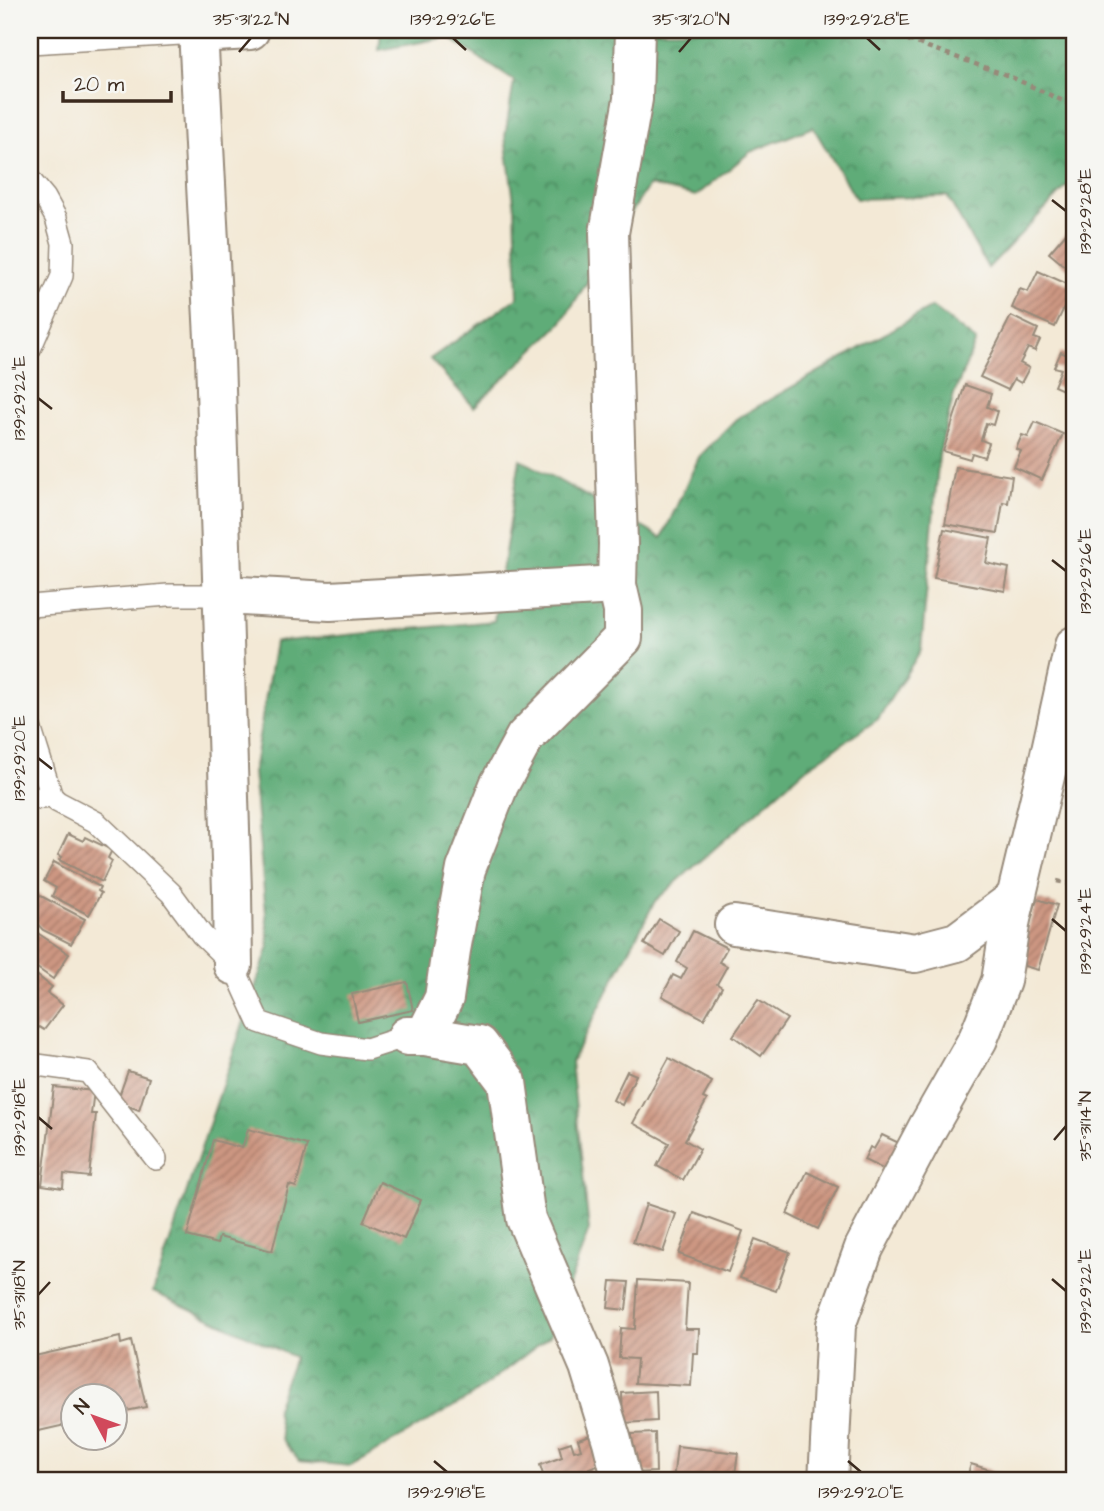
<svg xmlns="http://www.w3.org/2000/svg" width="1104" height="1511" font-family="'Architects Daughter',sans-serif">
	<style>
		.forest { fill: url(#forest-crowns); stroke: #4c6b4b; stroke-width: 2 }
		.building { fill: url(#building-hatch) }
		.lines { fill: none; stroke-linecap: round; stroke-linejoin: round }
		.lane-casing { stroke: #978a7a; stroke-width: 24 }
		.street-casing { stroke: #978a7a; stroke-width: 42 }
		.path { stroke: #978a7a; stroke-width: 4.5; stroke-dasharray: 5 5; stroke-linecap: butt }
		.lane { stroke: #fff; stroke-width: 21 }
		.street { stroke: #fff; stroke-width: 38 }
		.ticks { fill: none; stroke: #3b2a1e; stroke-width: 2.5 }
		.neatline { fill: none; stroke: #3b2a1e; stroke-width: 2.5 }
		.ticks-label { font-size: 18px; text-anchor: middle; fill: #3b2a1e }
	</style>
	<defs>
		<pattern id="forest-crowns" width="20" height="18" patternUnits="userSpaceOnUse" patternTransform="scale(1.75)"><rect width="20" height="18" fill="#5eac78"/><path d="M2 6a3 3 0 1 1 6 0M12 15a3 3 0 1 1 6 0" fill="none" stroke="#4f8c62"/></pattern>
		<pattern id="building-hatch" width="6" height="6" patternUnits="userSpaceOnUse" patternTransform="scale(1.75)"><rect width="6" height="6" fill="#cd9782"/><path d="M-1 1l2-2M0 6l6-6M5 7l2-2" fill="none" stroke="#a87b6a"/></pattern>
	</defs>
	<rect width="100%" height="100%" fill="#f6f6f2"/>
	<filter id="ink" filterUnits="userSpaceOnUse"><feTurbulence type="fractalNoise" baseFrequency=".0143" numOctaves="2"/><feDisplacementMap in="SourceGraphic" scale="14" xChannelSelector="R" yChannelSelector="G"/><feConvolveMatrix kernelMatrix="1 2 1 2 8 2 1 2 1" color-interpolation-filters="sRGB"/></filter>
	<filter id="wash" filterUnits="userSpaceOnUse"><feTurbulence type="fractalNoise" baseFrequency=".00686" numOctaves="4" result="noise"/><feDisplacementMap in="SourceGraphic" scale="28" xChannelSelector="R" yChannelSelector="G"/><feGaussianBlur stdDeviation="1.57" result="paint"/><feColorMatrix in="noise" values="0 0 0 0 0 0 0 0 0 0 0 0 0 0 0 0 0 1.4 0 .05"/><feComposite in="paint" operator="in"/></filter>
	<g filter="url(#wash)">
		<rect width="100%" height="100%" fill="#f3e9d6"/>
		<!-- forest -->
		<g class="forest">
			<path d="M 381,30 L 1074,30 L 1074,184 L 1070,183 L 988,268 L 947,196 L 856,199 L 813,127 L 750,152 L 696,196 L 649,185 L 561,323 L 474,407 L 430,359 L 518,297 L 515,208 L 505,137 L 514,81 L 448,37 L 379,50 Z"/>
			<path d="M 932,307 L 976,341 L 954,394 L 939,455 L 921,650 L 878,719 L 804,770 L 655,901 L 571,1062 L 589,1230 L 550,1336 L 470,1397 L 351,1466 L 299,1461 L 282,1439 L 276,1408 L 294,1357 L 153,1292 L 269,946 L 253,772 L 275,642 L 494,621 L 520,459 L 662,538 L 699,457 L 736,419 Z"/>
		</g>
		<g id="blocks">
			<!-- building -->
			<g class="building">
				<path d="M 1074,224 L 1074,269 L 1072,272 L 1049,253 Z"/>
				<path d="M 1038,271 L 1074,287 L 1074,298 L 1069,311 L 1064,308 L 1055,327 L 1012,308 L 1020,289 L 1028,292 Z"/>
				<path d="M 1011,316 L 1038,329 L 1034,338 L 1040,340 L 1035,351 L 1028,348 L 1020,363 L 1029,368 L 1021,383 L 1014,379 L 1008,390 L 980,377 Z"/>
				<path d="M 1074,338 L 1074,395 L 1054,386 L 1061,369 L 1054,367 L 1061,352 L 1067,355 Z"/>
				<path d="M 965,385 L 991,394 L 987,407 L 997,411 L 993,425 L 986,423 L 981,440 L 989,443 L 984,457 L 972,453 L 970,459 L 943,451 Z"/>
				<path d="M 1035,422 L 1063,434 L 1042,480 L 1014,467 L 1021,451 L 1016,449 L 1022,435 L 1028,437 Z"/>
				<path d="M 955,467 L 1012,476 L 1008,503 L 1003,502 L 998,533 L 945,524 Z"/>
				<path d="M 944,529 L 991,538 L 986,563 L 1009,568 L 1005,591 L 934,578 Z"/>
				<path d="M 68,834 L 83,841 L 85,837 L 112,850 L 108,858 L 112,861 L 102,882 L 59,860 L 62,857 L 58,855 Z"/>
				<path d="M 54,862 L 100,887 L 98,891 L 101,893 L 89,915 L 52,896 L 56,888 L 44,881 Z"/>
				<path d="M 37,894 L 85,919 L 71,944 L 43,930 L 30,916 L 30,907 Z"/>
				<path d="M 1037,899 L 1057,905 L 1038,970 L 1018,964 Z"/>
				<path d="M 659,919 L 679,931 L 665,956 L 644,944 Z"/>
				<path d="M 30,928 L 69,954 L 53,979 L 30,963 Z"/>
				<path d="M 693,931 L 727,948 L 719,962 L 727,966 L 717,984 L 722,987 L 704,1019 L 662,996 L 673,975 L 681,979 L 687,968 L 677,962 Z"/>
				<path d="M 30,970 L 52,987 L 47,993 L 63,1005 L 44,1030 L 39,1027 L 34,1034 L 30,1030 Z"/>
				<path d="M 407,982 L 413,1010 L 358,1022 L 352,994 Z"/>
				<path d="M 758,1000 L 787,1019 L 761,1056 L 733,1036 Z"/>
				<path d="M 669,1058 L 712,1082 L 703,1098 L 707,1100 L 685,1140 L 700,1149 L 683,1180 L 657,1166 L 669,1143 L 633,1123 Z"/>
				<path d="M 128,1071 L 149,1078 L 139,1110 L 117,1102 Z"/>
				<path d="M 627,1071 L 636,1075 L 622,1105 L 613,1100 Z"/>
				<path d="M 54,1087 L 94,1091 L 91,1114 L 96,1114 L 89,1177 L 64,1174 L 63,1188 L 42,1185 Z"/>
				<path d="M 248,1129 L 307,1145 L 296,1187 L 289,1185 L 272,1251 L 219,1237 L 217,1244 L 187,1236 L 213,1140 L 242,1148 Z"/>
				<path d="M 882,1135 L 901,1144 L 887,1171 L 864,1160 L 870,1147 L 874,1149 Z"/>
				<path d="M 807,1172 L 838,1187 L 818,1229 L 787,1214 Z"/>
				<path d="M 380,1182 L 421,1200 L 404,1239 L 363,1222 Z"/>
				<path d="M 646,1204 L 676,1214 L 663,1252 L 633,1242 Z"/>
				<path d="M 694,1213 L 743,1231 L 728,1272 L 679,1254 Z"/>
				<path d="M 755,1239 L 790,1252 L 776,1291 L 740,1278 Z"/>
				<path d="M 638,1280 L 688,1283 L 685,1329 L 699,1329 L 698,1353 L 693,1353 L 691,1386 L 635,1383 L 637,1359 L 619,1358 L 621,1328 L 635,1329 Z"/>
				<path d="M 611,1281 L 629,1282 L 626,1310 L 608,1308 Z"/>
				<path d="M 120,1337 L 121,1344 L 131,1341 L 146,1407 L 116,1413 L 116,1396 L 74,1396 L 74,1423 L 30,1433 L 30,1357 Z"/>
				<path d="M 656,1391 L 657,1421 L 623,1423 L 622,1393 Z"/>
				<path d="M 655,1433 L 656,1472 L 633,1473 L 632,1434 Z"/>
				<path d="M 594,1434 L 603,1463 L 589,1468 L 593,1481 L 545,1481 L 540,1465 L 562,1457 L 559,1446 L 571,1442 L 574,1451 L 581,1449 L 578,1439 Z"/>
				<path d="M 677,1446 L 738,1453 L 734,1481 L 673,1481 Z"/>
				<path d="M 971,1464 L 1025,1481 L 966,1481 Z"/>
			</g>
		</g>
	</g>
	<g filter="url(#ink)">
		<use href="#blocks" fill-opacity="0" stroke="#978a7a" stroke-width="2"/>
		<g class="lines">
			<defs>
				<g id="lane">
					<path d="M 30,43 L 198,33"/>
					<path d="M 30,180 L 45,198 L 56,218 L 63,243 L 62,276 L 30,349"/>
					<path d="M 30,606 L 168,595 L 223,595"/>
					<path d="M 30,727 L 52,797"/>
					<path d="M 30,799 L 52,797 L 58,802 L 96,822 L 171,893 L 202,935 L 233,965 L 259,1022 L 321,1043 L 367,1049 L 407,1036"/>
					<path d="M 30,1064 L 88,1072 L 156,1159"/>
				</g>
				<g id="street">
					<path d="M 198,30 L 215,357 L 232,892 L 233,965"/>
					<path d="M 198,33 L 250,30"/>
					<path d="M 223,595 L 330,601 L 617,585"/>
					<path d="M 734,925 L 915,953 L 957,942 L 1016,898"/>
					<path d="M 407,1036 L 425,1036 L 479,1045 L 507,1082 L 526,1219 L 589,1366 L 612,1441 L 622,1481"/>
					<path d="M 425,1036 L 444,998 L 451,950 L 466,869 L 499,785 L 525,737 L 623,638 L 623,611 L 617,585 L 618,544 L 609,233 L 633,99 L 635,30"/>
					<path d="M 828,1481 L 836,1325 L 864,1248 L 928,1127 L 978,1039 L 1001,981 L 1011,919 L 1047,768 L 1074,646"/>
				</g>
			</defs>
			<!-- lane casing -->
			<use href="#lane" class="lane-casing"/>
			<!-- street casing -->
			<use href="#street" class="street-casing"/>
			<!-- path -->
			<g class="path">
				<path d="M 880,30 L 1009,76 L 1074,106"/>
				<path d="M 1057,881 L 1074,885"/>
			</g>
			<!-- lane -->
			<use href="#lane" class="lane"/>
			<!-- street -->
			<use href="#street" class="street"/>
		</g>
	</g>
	<!-- ticks -->
	<path class="ticks" d="M 453,38 L 466,50M 867,38 L 880,50M 239,52 L 251,38M 679,52 L 691,38M 1052,200 L 1066,211M 38,398 L 52,409M 1052,560 L 1066,571M 38,758 L 52,769M 1052,919 L 1066,931M 38,1117 L 52,1129M 1054,1140 L 1066,1126M 1052,1279 L 1066,1291M 38,1295 L 50,1282M 434,1461 L 447,1472M 848,1461 L 861,1472"/>
	<!-- margin -->
	<rect width="1104" height="1511" fill="none" stroke="#f6f6f2" stroke-width="77"/>
	<!-- north arrow -->
	<g transform="translate(94 1417) rotate(311)"><circle r="33" fill="#f6f6f2" stroke="#aba49d" stroke-width="2"/>
	<path d="M0-5L12 26L0 18L-12 26Z" fill="#d1495b"/>
	<text y="-10" font-size="19" font-weight="bold" text-anchor="middle" fill="#3b2a1e">N</text>
	</g>
	<!-- scale -->
	<path d="M63 91v10h108v-10" fill="none" stroke="#3b2a1e" stroke-width="3.5"/>
	<text x="74" y="91" font-size="21" fill="#3b2a1e" stroke="#f6f6f2" stroke-width="5" paint-order="stroke">20 m</text>
	<rect x="38" y="38" width="1028" height="1434" class="neatline"/>
	<g class="ticks-label">
		<text x="251" y="25">35°31'22"N</text>
		<text x="453" y="25">139°29'26"E</text>
		<text x="691" y="25">35°31'20"N</text>
		<text x="867" y="25">139°29'28"E</text>
		<text transform="translate(1085 211) rotate(-90)" y="6">139°29'28"E</text>
		<text transform="translate(19 398) rotate(-90)" y="6">139°29'22"E</text>
		<text transform="translate(1085 571) rotate(-90)" y="6">139°29'26"E</text>
		<text transform="translate(19 758) rotate(-90)" y="6">139°29'20"E</text>
		<text transform="translate(1085 931) rotate(-90)" y="6">139°29'24"E</text>
		<text transform="translate(19 1117) rotate(-90)" y="6">139°29'18"E</text>
		<text transform="translate(1085 1126) rotate(-90)" y="6">35°31'14"N</text>
		<text transform="translate(1085 1291) rotate(-90)" y="6">139°29'22"E</text>
		<text transform="translate(19 1295) rotate(-90)" y="6">35°31'18"N</text>
		<text x="447" y="1498">139°29'18"E</text>
		<text x="861" y="1498">139°29'20"E</text>
	</g>
</svg>
